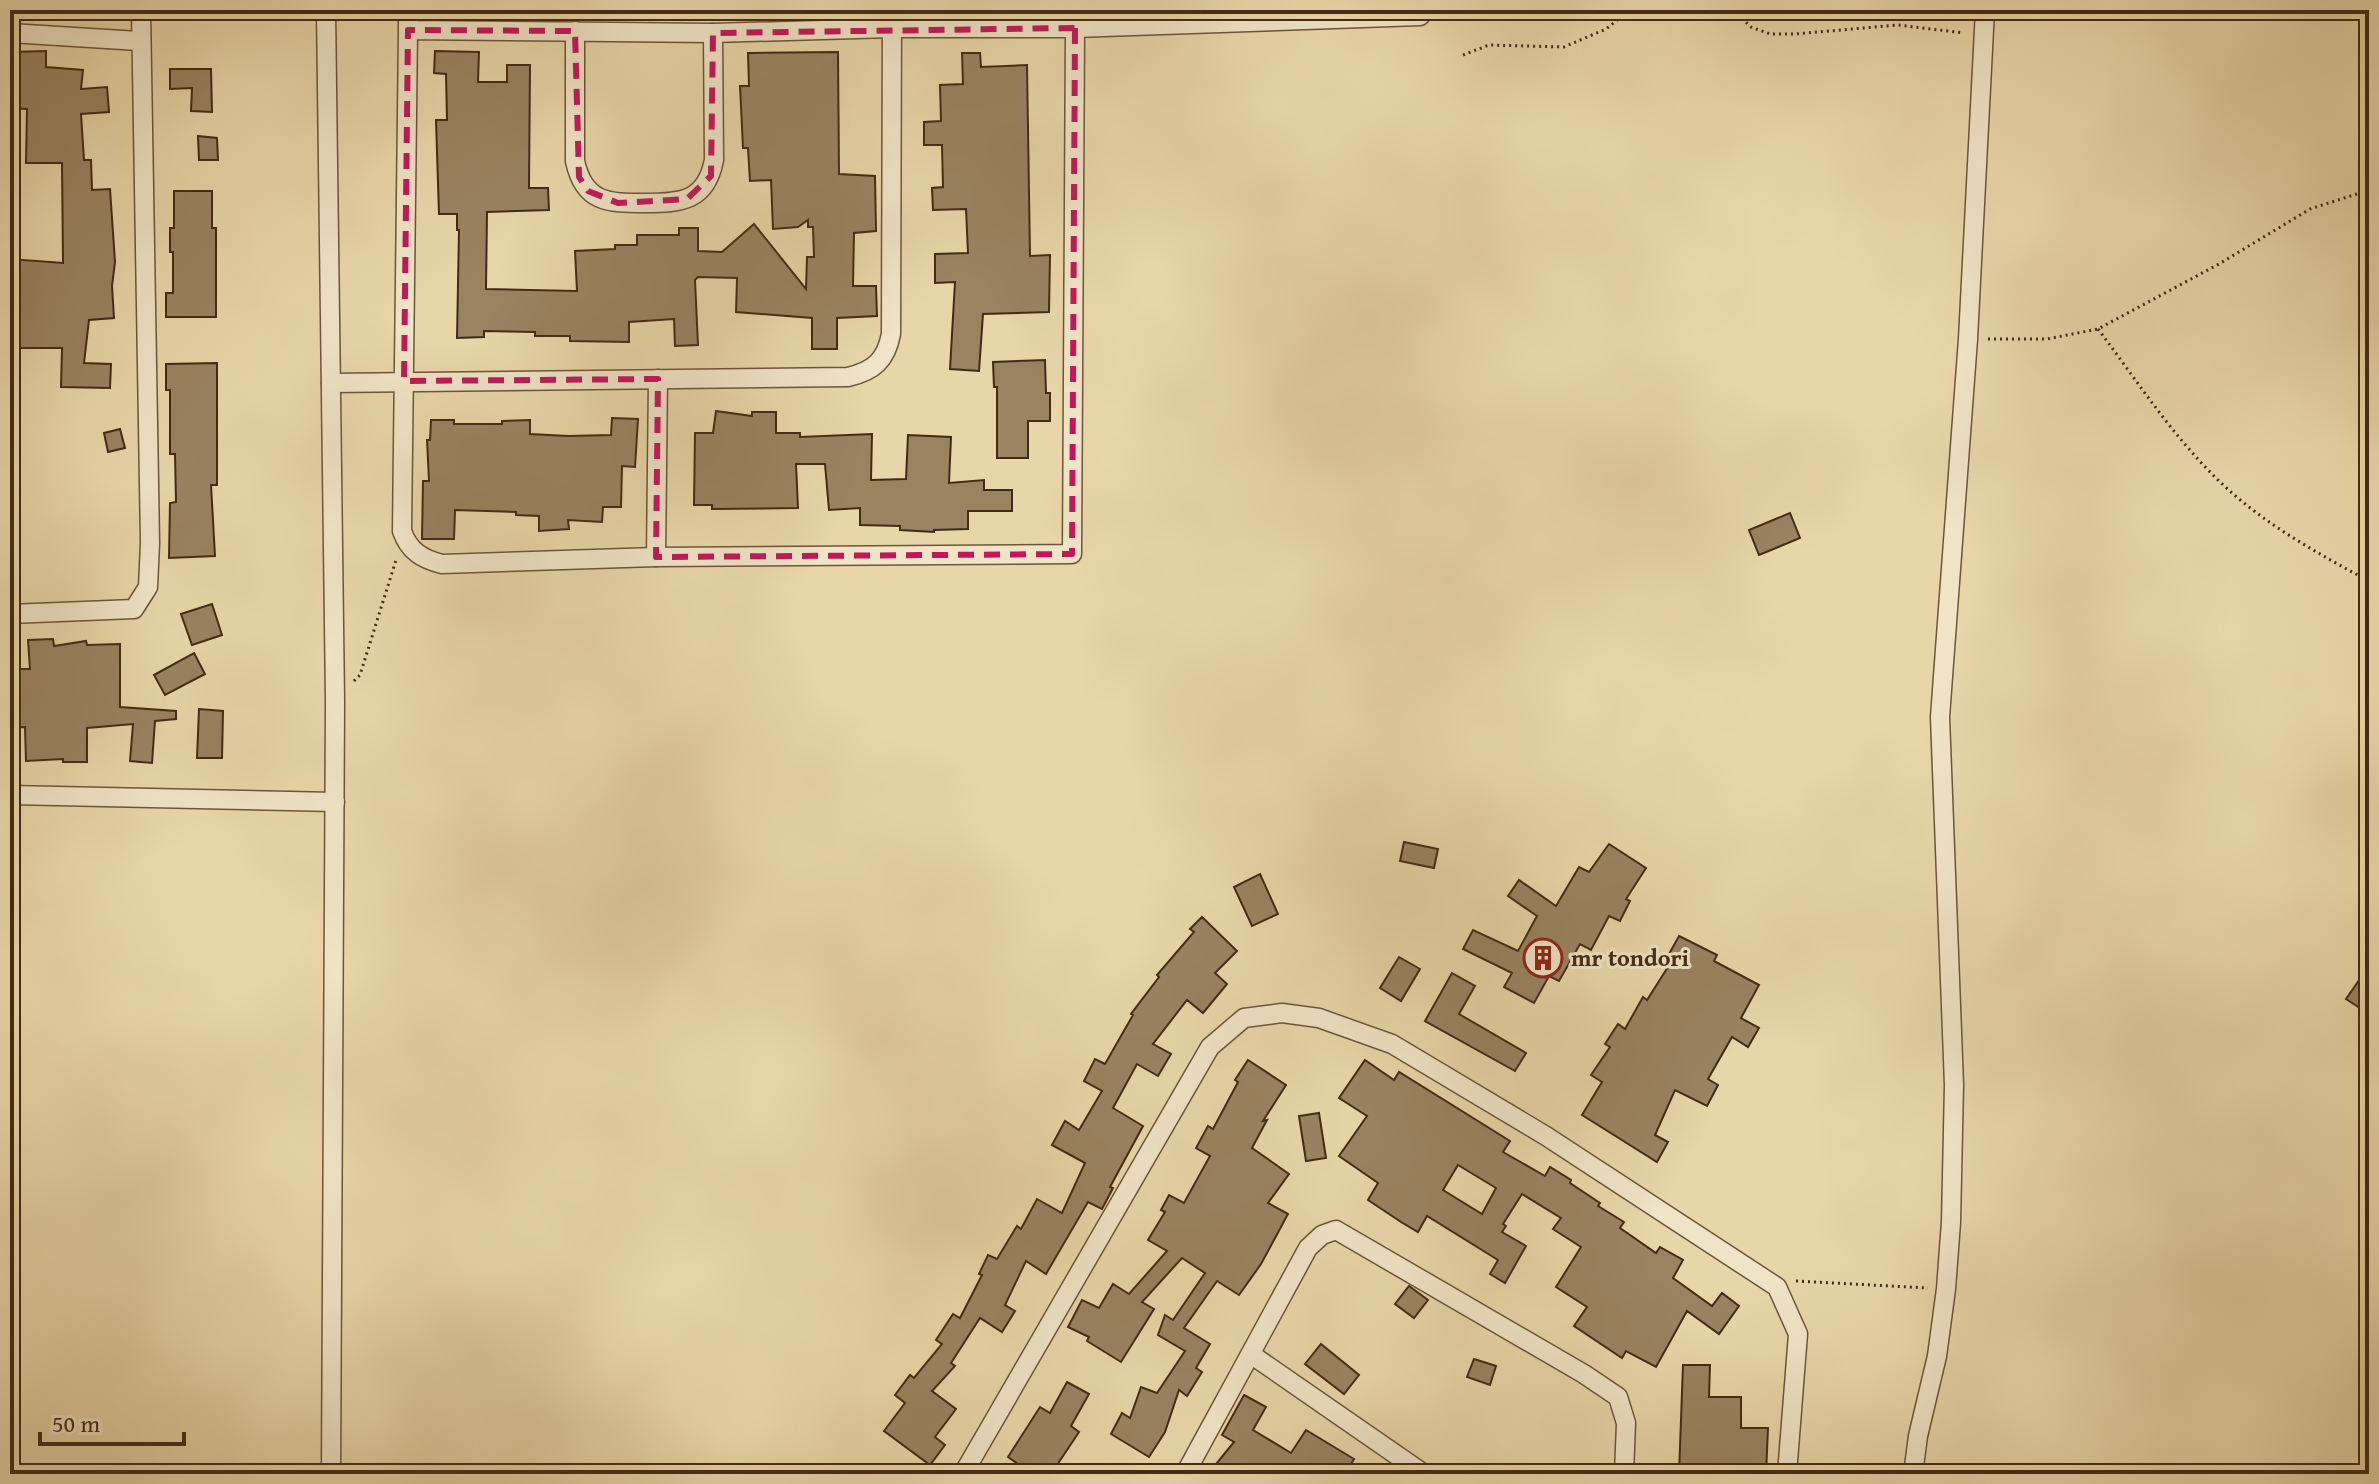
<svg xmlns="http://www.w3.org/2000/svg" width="2379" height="1484" font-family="'Gentium Book Plus',serif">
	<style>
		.building { fill: #998361; stroke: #442a14; stroke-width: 2; fill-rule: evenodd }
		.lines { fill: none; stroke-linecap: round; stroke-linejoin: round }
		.minor-casing { stroke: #6d5539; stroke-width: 21 }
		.path { stroke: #442a14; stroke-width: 3; stroke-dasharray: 2 4; stroke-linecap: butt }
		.minor { stroke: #f0e4c6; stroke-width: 18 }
		.marked { fill: none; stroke: #c2185b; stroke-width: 6; stroke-dasharray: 16 10; stroke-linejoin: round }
		.labels { text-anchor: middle; stroke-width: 6; stroke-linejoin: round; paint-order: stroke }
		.poi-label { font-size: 24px; font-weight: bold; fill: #442a14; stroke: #f0e4c6; text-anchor: start }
	</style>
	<rect width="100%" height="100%" fill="#e8d6a8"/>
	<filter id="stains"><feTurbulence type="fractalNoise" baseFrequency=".0025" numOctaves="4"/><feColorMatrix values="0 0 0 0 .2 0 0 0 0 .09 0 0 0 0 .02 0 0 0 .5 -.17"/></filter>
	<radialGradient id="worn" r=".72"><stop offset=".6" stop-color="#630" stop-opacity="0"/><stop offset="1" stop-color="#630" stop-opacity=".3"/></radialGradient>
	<!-- building -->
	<g class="building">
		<path d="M 46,51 L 46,67 L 83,70 L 81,89 L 107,87 L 109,112 L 81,114 L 84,160 L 91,160 L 92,190 L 110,189 L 115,262 L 112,286 L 114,318 L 89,320 L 84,363 L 111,364 L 110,388 L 61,387 L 62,348 L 10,348 L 10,259 L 63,263 L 62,163 L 26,163 L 27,109 L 10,108 L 10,52 Z"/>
		<path d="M 435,51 L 479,52 L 478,82 L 507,82 L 507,65 L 530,65 L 529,188 L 548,188 L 549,210 L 487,212 L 486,289 L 577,291 L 575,251 L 615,249 L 615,245 L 637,245 L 637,235 L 679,235 L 679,228 L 698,228 L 698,251 L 722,252 L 754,224 L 806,289 L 807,257 L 814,257 L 813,227 L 808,227 L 808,220 L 798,227 L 773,229 L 771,180 L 750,181 L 748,148 L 743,148 L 740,86 L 749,86 L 748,53 L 838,52 L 839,174 L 875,176 L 876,231 L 854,233 L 853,286 L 876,286 L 877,316 L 837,318 L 837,349 L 812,349 L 812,318 L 736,312 L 737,278 L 698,277 L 695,280 L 698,345 L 675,346 L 674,319 L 629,322 L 629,342 L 570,341 L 570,336 L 535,336 L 535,332 L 484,331 L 484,337 L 457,338 L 459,230 L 457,230 L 457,214 L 439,214 L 436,120 L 447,120 L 446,74 L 434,73 Z"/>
		<path d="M 962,53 L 980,53 L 981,67 L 1027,65 L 1030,256 L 1050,255 L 1049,312 L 983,314 L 979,371 L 950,369 L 955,282 L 935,283 L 935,254 L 968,253 L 966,209 L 933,210 L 932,188 L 943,187 L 942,145 L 924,145 L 924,122 L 941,121 L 940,85 L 963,84 Z"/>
		<path d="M 170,69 L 211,69 L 212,112 L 191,111 L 192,88 L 170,89 Z"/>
		<path d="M 198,136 L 217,138 L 218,160 L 199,160 Z"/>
		<path d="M 174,191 L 212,191 L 212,228 L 216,228 L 216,317 L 166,317 L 166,293 L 173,293 L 173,252 L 170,252 L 170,228 L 174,228 Z"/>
		<path d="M 1045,360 L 1046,393 L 1050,393 L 1050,421 L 1028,421 L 1028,458 L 997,458 L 997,387 L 994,387 L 993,362 Z"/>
		<path d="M 217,363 L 217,485 L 211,485 L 215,556 L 169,558 L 170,503 L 176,502 L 175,454 L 170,454 L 170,390 L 166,390 L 166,364 Z"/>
		<path d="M 716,411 L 752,416 L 752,412 L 776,412 L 776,433 L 800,433 L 800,437 L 872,434 L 871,480 L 906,479 L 908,435 L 951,437 L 949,483 L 984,480 L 984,490 L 1012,490 L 1012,511 L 968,511 L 968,529 L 934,530 L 934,532 L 900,530 L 900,526 L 860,525 L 860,508 L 829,510 L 825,464 L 796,464 L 798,508 L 712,509 L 712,505 L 694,505 L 695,433 L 713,433 Z"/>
		<path d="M 612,418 L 638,419 L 635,467 L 622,466 L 621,507 L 603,507 L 602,522 L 568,520 L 569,529 L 539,531 L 539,516 L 516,515 L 516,512 L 455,510 L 454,539 L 422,539 L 423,481 L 429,481 L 427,440 L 430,440 L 431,420 L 454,420 L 454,424 L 502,424 L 502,421 L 530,420 L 530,434 L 568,436 L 611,435 Z"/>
		<path d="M 120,429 L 125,448 L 108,452 L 104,433 Z"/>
		<path d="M 1790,513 L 1800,538 L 1759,555 L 1749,530 Z"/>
		<path d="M 212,604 L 222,635 L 192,645 L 181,614 Z"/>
		<path d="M 53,639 L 54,646 L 86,641 L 87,645 L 120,644 L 120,707 L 176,711 L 176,719 L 155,721 L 152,763 L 130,761 L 133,724 L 87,728 L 87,762 L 63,762 L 63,759 L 26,761 L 25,727 L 10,728 L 10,669 L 30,669 L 28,640 Z"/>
		<path d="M 194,653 L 205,674 L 165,695 L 154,675 Z"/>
		<path d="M 199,709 L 223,711 L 222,758 L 197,758 Z"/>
		<path d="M 1404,842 L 1438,849 L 1434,868 L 1400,861 Z"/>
		<path d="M 1609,844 L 1646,868 L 1626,899 L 1630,901 L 1620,921 L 1609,916 L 1591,950 L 1580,944 L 1559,981 L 1549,976 L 1534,1003 L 1504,987 L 1512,973 L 1463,949 L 1473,930 L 1518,951 L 1537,916 L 1508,896 L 1519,880 L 1556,906 L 1579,867 L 1589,872 Z"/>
		<path d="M 1260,874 L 1278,914 L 1252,926 L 1234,887 Z"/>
		<path d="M 1202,917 L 1237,951 L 1215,973 L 1227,984 L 1203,1013 L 1187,1000 L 1153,1044 L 1171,1054 L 1158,1076 L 1137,1064 L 1113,1108 L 1143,1126 L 1110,1187 L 1113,1188 L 1102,1209 L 1088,1202 L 1046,1274 L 1026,1261 L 1005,1305 L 1015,1311 L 1002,1332 L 980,1318 L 951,1363 L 955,1366 L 932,1391 L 956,1409 L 935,1437 L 945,1445 L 930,1465 L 884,1431 L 905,1403 L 895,1395 L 910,1375 L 914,1378 L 942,1344 L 936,1340 L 953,1314 L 960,1318 L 982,1275 L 979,1274 L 988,1255 L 997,1259 L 1017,1226 L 1021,1229 L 1037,1199 L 1062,1213 L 1085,1163 L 1052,1145 L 1065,1121 L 1079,1130 L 1102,1091 L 1084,1081 L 1095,1059 L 1105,1064 L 1133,1015 L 1131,1014 L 1159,977 L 1157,975 L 1194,932 L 1190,929 Z"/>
		<path d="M 1679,936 L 1717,955 L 1714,961 L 1759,985 L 1741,1018 L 1759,1028 L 1748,1047 L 1732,1037 L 1708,1079 L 1718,1085 L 1707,1106 L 1675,1090 L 1655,1135 L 1668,1142 L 1657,1162 L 1582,1115 L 1602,1082 L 1591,1075 L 1610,1047 L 1605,1044 L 1618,1024 L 1625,1029 L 1643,997 L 1647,1000 L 1673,959 L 1668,956 Z"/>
		<path d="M 1399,957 L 1420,969 L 1401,1001 L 1380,988 Z"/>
		<path d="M 2369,966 L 2369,1014 L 2346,999 Z"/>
		<path d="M 1452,973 L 1475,986 L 1459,1014 L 1526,1053 L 1515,1071 L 1425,1021 Z"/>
		<path d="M 1248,1060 L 1286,1085 L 1263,1121 L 1267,1120 L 1252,1148 L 1289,1174 L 1268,1203 L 1288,1214 L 1261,1264 L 1239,1295 L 1217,1281 L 1184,1328 L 1210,1344 L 1196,1368 L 1202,1372 L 1187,1396 L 1179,1390 L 1165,1432 L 1149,1457 L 1111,1434 L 1122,1413 L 1130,1418 L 1141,1387 L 1157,1393 L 1185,1351 L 1158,1335 L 1165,1315 L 1173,1320 L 1205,1273 L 1182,1258 L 1142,1302 L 1154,1309 L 1121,1362 L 1087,1341 L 1089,1337 L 1068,1327 L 1082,1300 L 1099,1308 L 1113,1284 L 1129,1294 L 1167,1251 L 1148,1240 L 1165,1212 L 1161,1210 L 1169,1195 L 1184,1203 L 1210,1156 L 1196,1148 L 1208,1126 L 1213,1129 L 1238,1082 L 1235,1080 Z"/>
		<path d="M 1365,1060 L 1394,1080 L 1399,1072 L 1510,1141 L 1503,1152 L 1545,1176 L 1550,1167 L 1571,1180 L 1570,1183 L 1600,1203 L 1598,1206 L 1624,1222 L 1620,1228 L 1656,1253 L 1660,1247 L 1683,1260 L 1673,1278 L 1712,1306 L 1722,1293 L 1739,1306 L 1719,1334 L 1687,1311 L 1656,1367 L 1626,1351 L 1622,1358 L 1574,1326 L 1587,1307 L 1556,1287 L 1581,1247 L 1553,1229 L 1561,1218 L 1522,1194 L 1503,1224 L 1506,1226 L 1502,1232 L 1526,1246 L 1505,1283 L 1490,1274 L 1498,1260 L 1427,1216 L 1418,1232 L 1401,1222 L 1368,1200 L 1378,1183 L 1339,1156 L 1367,1116 L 1339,1098 ZM 1458,1165 L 1496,1188 L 1482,1214 L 1443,1190 Z"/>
		<path d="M 1319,1113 L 1326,1158 L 1306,1161 L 1299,1116 Z"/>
		<path d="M 1409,1286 L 1428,1300 L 1414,1318 L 1395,1304 Z"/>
		<path d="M 1321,1344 L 1359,1375 L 1344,1394 L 1305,1364 Z"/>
		<path d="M 1474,1359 L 1496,1366 L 1490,1385 L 1467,1377 Z"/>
		<path d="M 1683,1365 L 1710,1365 L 1709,1397 L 1741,1397 L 1741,1428 L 1768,1428 L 1766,1474 L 1679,1474 Z"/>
		<path d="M 1067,1382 L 1089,1394 L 1071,1426 L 1079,1432 L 1051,1474 L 1032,1474 L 1008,1457 L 1040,1407 L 1050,1413 Z"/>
		<path d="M 1244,1395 L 1266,1407 L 1253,1430 L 1291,1453 L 1306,1430 L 1354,1459 L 1345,1474 L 1208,1474 L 1234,1442 L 1222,1435 Z"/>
	</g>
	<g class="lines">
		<defs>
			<g id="minor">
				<path d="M 326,10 L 335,701 L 331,1474"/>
				<path d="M 1075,28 L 1420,16 L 1425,10"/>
				<path d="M 408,30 L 713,33 L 892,28 L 1075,28 L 1072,554 L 656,557 L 442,564 C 422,559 409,551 402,531 L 408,30 L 408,10"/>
				<path d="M 575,31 L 575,161 C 584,203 608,203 645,203 C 682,203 706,201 714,160 L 713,33"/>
				<path d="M 10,33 L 139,41"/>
				<path d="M 331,383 L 848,377 C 874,371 886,360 891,334 L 892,10"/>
				<path d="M 656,557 L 658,379"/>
				<path d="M 10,614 L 134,609 L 148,587 L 150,543 L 141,10"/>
				<path d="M 10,795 L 335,802"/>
				<path d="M 1252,1355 L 1424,1474"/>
				<path d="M 963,1474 L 1210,1047 L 1244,1018 L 1282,1013 L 1319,1018 L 1392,1044 L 1546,1136 L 1777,1287 L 1798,1334 L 1787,1474"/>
				<path d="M 1185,1474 L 1308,1248 L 1322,1235 L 1336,1230 L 1584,1374 L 1618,1397 L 1626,1423 L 1624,1474"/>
				<path d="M 1913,1474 L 1918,1436 L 1937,1356 L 1946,1289 L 1951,1222 L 1954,1085 L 1940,717 L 1968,339 L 1985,10"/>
			</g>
		</defs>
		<!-- minor casing -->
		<use href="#minor" class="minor-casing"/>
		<!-- path -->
		<g class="path">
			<path d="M 1733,10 L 1751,27 L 1770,34 L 1795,34 L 1898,25 L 1964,33"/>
			<path d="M 1463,55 L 1489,45 L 1564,47 L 1606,29 L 1630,10"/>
			<path d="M 2098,329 C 2144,390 2187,459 2249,507 C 2286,536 2328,559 2369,581"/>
			<path d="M 1988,339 L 2047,339 L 2098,329 L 2219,264 L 2310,209 L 2369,190"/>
			<path d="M 354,681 L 360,675 L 396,560"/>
			<path d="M 1796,1281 L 1928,1288"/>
		</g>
		<!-- minor -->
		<use href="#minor" class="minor"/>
	</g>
	<!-- marked area -->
	<path class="marked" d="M 1075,28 L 1072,554 L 656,557 L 658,379 L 404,381 L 408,30 L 575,31 L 579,177 L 588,191 L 618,203 L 687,199 L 711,176 L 713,33 Z"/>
	<!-- icons -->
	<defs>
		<symbol id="building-ring" viewBox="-11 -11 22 22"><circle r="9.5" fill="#f0e4c6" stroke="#8f2418" stroke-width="1.5"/><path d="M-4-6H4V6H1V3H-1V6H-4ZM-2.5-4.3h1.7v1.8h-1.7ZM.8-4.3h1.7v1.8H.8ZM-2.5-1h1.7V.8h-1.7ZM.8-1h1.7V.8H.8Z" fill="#8f2418"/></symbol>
	</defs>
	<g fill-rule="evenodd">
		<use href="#building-ring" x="1521" y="936" width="44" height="44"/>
	</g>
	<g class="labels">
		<!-- poi labels -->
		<g class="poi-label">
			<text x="1571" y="966">mr tondori</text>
		</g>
	</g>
	<!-- margin -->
	<rect width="2379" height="1484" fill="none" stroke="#e8d6a8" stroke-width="40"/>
	<rect x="12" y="12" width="2355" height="1460" fill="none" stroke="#442a14" stroke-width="4"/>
	<rect x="20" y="20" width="2339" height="1444" fill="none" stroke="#442a14" stroke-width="2"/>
	<!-- scale -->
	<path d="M40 1432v12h144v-12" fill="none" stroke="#442a14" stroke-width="4"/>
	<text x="52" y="1432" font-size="24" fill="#442a14" stroke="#f0e4c6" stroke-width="6" paint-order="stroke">50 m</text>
	<rect width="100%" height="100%" filter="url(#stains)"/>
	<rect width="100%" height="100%" fill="url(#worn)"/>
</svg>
